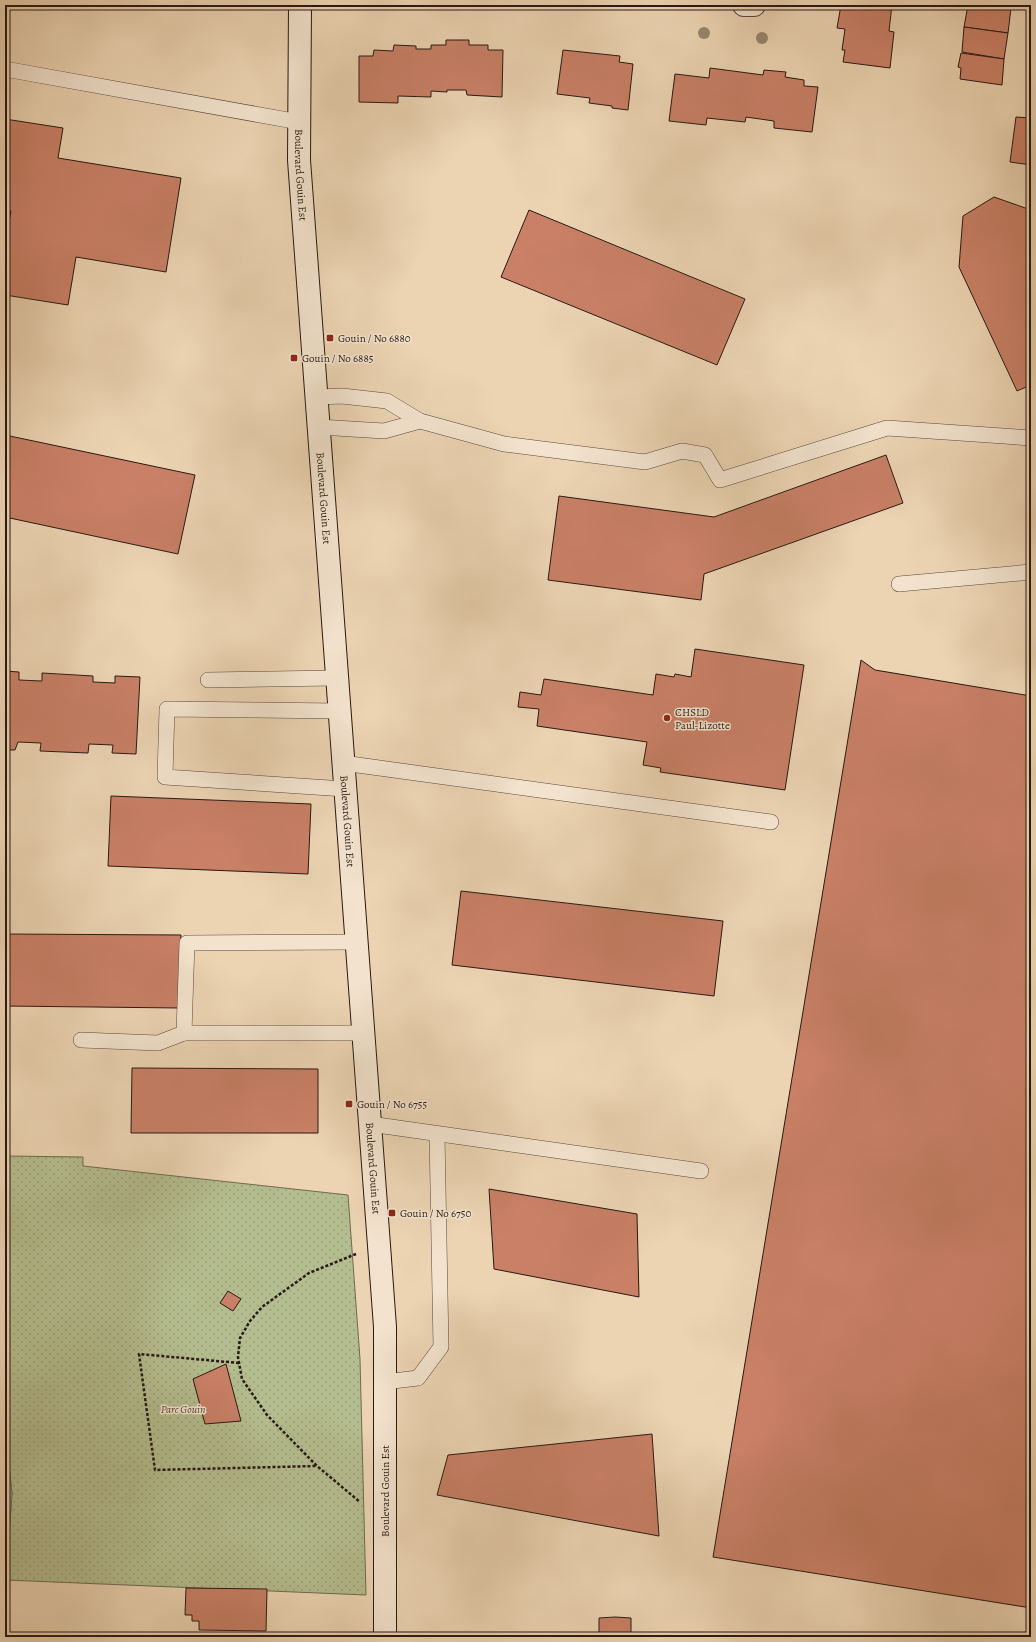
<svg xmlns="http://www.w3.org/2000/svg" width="1036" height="1642" font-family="Alegreya,serif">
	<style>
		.park { fill: url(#park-dots); stroke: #6e6b50 }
		.water { fill: url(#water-ripples); stroke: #6c786d }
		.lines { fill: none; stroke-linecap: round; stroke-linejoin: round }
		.shore { stroke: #60685e; stroke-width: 1 }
		.building { fill: #c98067; stroke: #281912 }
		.lane-casing { stroke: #59483a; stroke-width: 16 }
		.street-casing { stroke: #59483a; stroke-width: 24 }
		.secondary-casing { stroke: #281912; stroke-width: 24 }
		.path { stroke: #281912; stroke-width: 2.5; stroke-dasharray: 3 2; stroke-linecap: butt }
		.lane { stroke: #f3e3ce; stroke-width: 15 }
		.street { stroke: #f3e3ce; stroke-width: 22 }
		.secondary { stroke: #f3e3ce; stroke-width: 22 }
		.tree { fill: #97886f }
		.poi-dot { fill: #8f2418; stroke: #f3e3ce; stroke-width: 1.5 }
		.labels { text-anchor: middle; stroke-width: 3; stroke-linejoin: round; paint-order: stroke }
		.street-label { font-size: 11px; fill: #281912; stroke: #f3e3ce }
		.poi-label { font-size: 11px; fill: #281912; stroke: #f3e3ce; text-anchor: start }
		.park-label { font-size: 11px; font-style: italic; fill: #524a38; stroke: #f3e3ce }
	</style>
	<defs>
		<pattern id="park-dots" width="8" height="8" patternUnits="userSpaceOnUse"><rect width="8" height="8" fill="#b4bd8f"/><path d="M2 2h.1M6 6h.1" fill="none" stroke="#9ba27a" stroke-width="1.8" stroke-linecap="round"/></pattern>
		<pattern id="water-ripples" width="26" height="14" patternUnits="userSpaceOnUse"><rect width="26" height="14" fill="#99b8a9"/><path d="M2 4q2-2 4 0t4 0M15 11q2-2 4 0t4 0" fill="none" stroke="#7d9588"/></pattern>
	</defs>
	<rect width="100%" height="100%" fill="#ecd4b3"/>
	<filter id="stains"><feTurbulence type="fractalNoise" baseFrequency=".005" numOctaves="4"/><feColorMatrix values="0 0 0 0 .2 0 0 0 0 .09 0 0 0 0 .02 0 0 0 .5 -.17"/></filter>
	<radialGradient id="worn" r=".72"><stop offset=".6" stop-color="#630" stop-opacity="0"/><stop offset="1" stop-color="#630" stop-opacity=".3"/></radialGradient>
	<!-- park -->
	<path class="park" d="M 5,1156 L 83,1157 L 83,1166 L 348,1195 L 360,1359 L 366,1595 L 6,1580 L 12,1493 L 5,1430 Z"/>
	<!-- water -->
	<path class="water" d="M 5,1430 L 12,1493 L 6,1580 L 6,1620 L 5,1636 Z"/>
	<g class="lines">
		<!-- shore -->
		<path class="shore" d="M 5,1464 L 8,1493 L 5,1535"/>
	</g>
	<!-- building -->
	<g class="building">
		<path d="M 841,5 L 892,5 L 889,31 L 894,32 L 890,68 L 843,62 L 845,50 L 842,50 L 845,29 L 837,28 Z"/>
		<path d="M 968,5 L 989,5 L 1011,8 L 1008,33 L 964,27 Z"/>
		<path d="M 984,5 L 1008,5 L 1008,8 Z"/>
		<path d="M 964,27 L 1008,33 L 1004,59 L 962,52 Z"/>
		<path d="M 446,40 L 469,40 L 469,45 L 488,45 L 488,50 L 503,50 L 502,97 L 467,95 L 466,90 L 447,90 L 447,92 L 431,91 L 431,97 L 398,96 L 398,103 L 359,102 L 359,56 L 373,56 L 374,50 L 393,51 L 394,45 L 416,46 L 416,49 L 431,49 L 431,45 L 446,45 Z"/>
		<path d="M 563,50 L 620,56 L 619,62 L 633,64 L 628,110 L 612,108 L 612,106 L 589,103 L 590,98 L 557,94 Z"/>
		<path d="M 961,53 L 1004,59 L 1002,85 L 960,79 L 961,68 L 958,67 Z"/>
		<path d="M 710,68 L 763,75 L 764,70 L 786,72 L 785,77 L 804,80 L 804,86 L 818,87 L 812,132 L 774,128 L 774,121 L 746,117 L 745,122 L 707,118 L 706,125 L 669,121 L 675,74 L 709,78 Z"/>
		<path d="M 1030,115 L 1031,165 L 1010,162 L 1016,117 L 1030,118 Z"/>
		<path d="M 5,119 L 63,128 L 58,158 L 181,178 L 166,272 L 76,257 L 68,305 L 5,295 L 5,244 L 11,211 L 5,210 Z"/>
		<path d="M 994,197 L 1031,210 L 1031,385 L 1017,391 L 959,267 L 963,216 Z"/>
		<path d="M 529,210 L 745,299 L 717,365 L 501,277 Z"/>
		<path d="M 5,435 L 195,475 L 178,554 L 5,517 Z"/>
		<path d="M 886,455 L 903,503 L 704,574 L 701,600 L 548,580 L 559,496 L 714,517 Z"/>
		<path d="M 695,649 L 804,665 L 785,790 L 660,772 L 661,768 L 643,765 L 647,742 L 537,726 L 539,709 L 518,707 L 520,692 L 541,695 L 544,679 L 653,695 L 656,674 L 674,677 L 675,674 L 691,677 Z"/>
		<path d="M 861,660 L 875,670 L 1031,696 L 1031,1608 L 713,1557 Z"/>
		<path d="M 5,671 L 19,672 L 19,680 L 42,681 L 42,673 L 93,676 L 93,682 L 115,683 L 115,676 L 140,677 L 136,754 L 112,753 L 113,745 L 89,744 L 88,753 L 40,751 L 41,743 L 18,742 L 15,750 L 5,750 Z"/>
		<path d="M 111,796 L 311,804 L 308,874 L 108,866 Z"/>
		<path d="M 461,891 L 723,921 L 714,996 L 452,965 Z"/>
		<path d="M 5,934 L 181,935 L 180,1008 L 5,1006 Z"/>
		<path d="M 132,1068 L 318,1069 L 318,1133 L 131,1133 Z"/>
		<path d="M 489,1189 L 637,1214 L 639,1297 L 494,1269 Z"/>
		<path d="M 228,1291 L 241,1299 L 233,1311 L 220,1303 Z"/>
		<path d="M 226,1364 L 241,1421 L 205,1424 L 193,1379 Z"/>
		<path d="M 652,1434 L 659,1536 L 437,1495 L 448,1455 Z"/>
		<path d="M 186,1588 L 267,1589 L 266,1631 L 199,1630 L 199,1621 L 192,1621 L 192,1615 L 185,1615 Z"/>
		<path d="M 615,1617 L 631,1618 L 631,1637 L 599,1637 L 599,1618 Z"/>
	</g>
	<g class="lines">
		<defs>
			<g id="lane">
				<path d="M 5,69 L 299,122"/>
				<path d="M 317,397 L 342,396 L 387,401 L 420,421 L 504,444 L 645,462 L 682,451 L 705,455 L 720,480 L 887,428 L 1031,438"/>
				<path d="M 319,427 L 384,431 L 420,421"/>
				<path d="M 899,584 L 1031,572"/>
				<path d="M 208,680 L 336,678"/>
				<path d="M 339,711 L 167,709 L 165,777 L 345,789"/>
				<path d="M 343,763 L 771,822"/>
				<path d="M 356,942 L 187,943 L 184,1033 L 363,1033"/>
				<path d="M 81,1040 L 158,1043 L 184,1033"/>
				<path d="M 370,1124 L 701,1171"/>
				<path d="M 385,1382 L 418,1378 L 441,1347 L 437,1134"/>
			</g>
			<path id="street" d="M 744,5 L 754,5"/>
			<g id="secondary">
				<path id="s1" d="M 300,5 L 299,160 L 385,1327 L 385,1637"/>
			</g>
		</defs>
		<!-- lane casing -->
		<use href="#lane" class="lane-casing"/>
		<!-- street casing -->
		<use href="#street" class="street-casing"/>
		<!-- secondary casing -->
		<use href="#secondary" class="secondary-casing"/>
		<!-- path -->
		<g class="path">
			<path d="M 356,1254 L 309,1273 L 262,1307 L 250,1321 L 240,1338 L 238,1357 L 242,1379 L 267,1415 L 317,1466 L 360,1502"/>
			<path d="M 239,1363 L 139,1354 L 155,1470 L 317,1466"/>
		</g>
		<!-- lane -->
		<use href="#lane" class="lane"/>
		<!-- street -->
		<use href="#street" class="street"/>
		<!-- secondary -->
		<use href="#secondary" class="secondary"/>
	</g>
	<!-- trees -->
	<g class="tree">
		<circle cx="704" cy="33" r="6"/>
		<circle cx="762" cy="38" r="6"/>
	</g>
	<!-- markers -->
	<g class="poi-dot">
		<rect x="326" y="334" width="8" height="8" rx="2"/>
		<rect x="290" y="354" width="8" height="8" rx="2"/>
		<circle cx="667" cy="718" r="4"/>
		<rect x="345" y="1100" width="8" height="8" rx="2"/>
		<rect x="388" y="1209" width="8" height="8" rx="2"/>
	</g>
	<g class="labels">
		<!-- street labels -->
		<g class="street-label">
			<text dy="4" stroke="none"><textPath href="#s1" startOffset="170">Boulevard Gouin Est</textPath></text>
			<text dy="4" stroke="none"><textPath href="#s1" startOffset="494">Boulevard Gouin Est</textPath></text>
			<text dy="4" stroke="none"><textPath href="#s1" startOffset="818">Boulevard Gouin Est</textPath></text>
			<text dy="4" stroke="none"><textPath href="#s1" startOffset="1166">Boulevard Gouin Est</textPath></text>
			<text transform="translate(385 1491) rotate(-90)" y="4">Boulevard Gouin Est</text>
		</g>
		<!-- poi labels -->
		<g class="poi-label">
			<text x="338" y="342">Gouin / No 6880</text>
			<text x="302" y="362">Gouin / No 6885</text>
			<text x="675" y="716">CHSLD<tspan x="675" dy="13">Paul-Lizotte</tspan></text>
			<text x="357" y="1108">Gouin / No 6755</text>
			<text x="400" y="1217">Gouin / No 6750</text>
		</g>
		<!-- park labels -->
		<g class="park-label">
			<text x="183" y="1413">Parc Gouin</text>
		</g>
	</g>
	<!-- margin -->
	<rect width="1036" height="1642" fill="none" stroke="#ecd4b3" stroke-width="20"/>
	<rect x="6" y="6" width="1024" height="1630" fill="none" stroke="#281912" stroke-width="2"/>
	<rect x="10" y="10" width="1016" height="1622" fill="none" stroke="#281912"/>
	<rect width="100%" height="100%" filter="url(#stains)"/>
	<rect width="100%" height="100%" fill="url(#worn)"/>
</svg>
